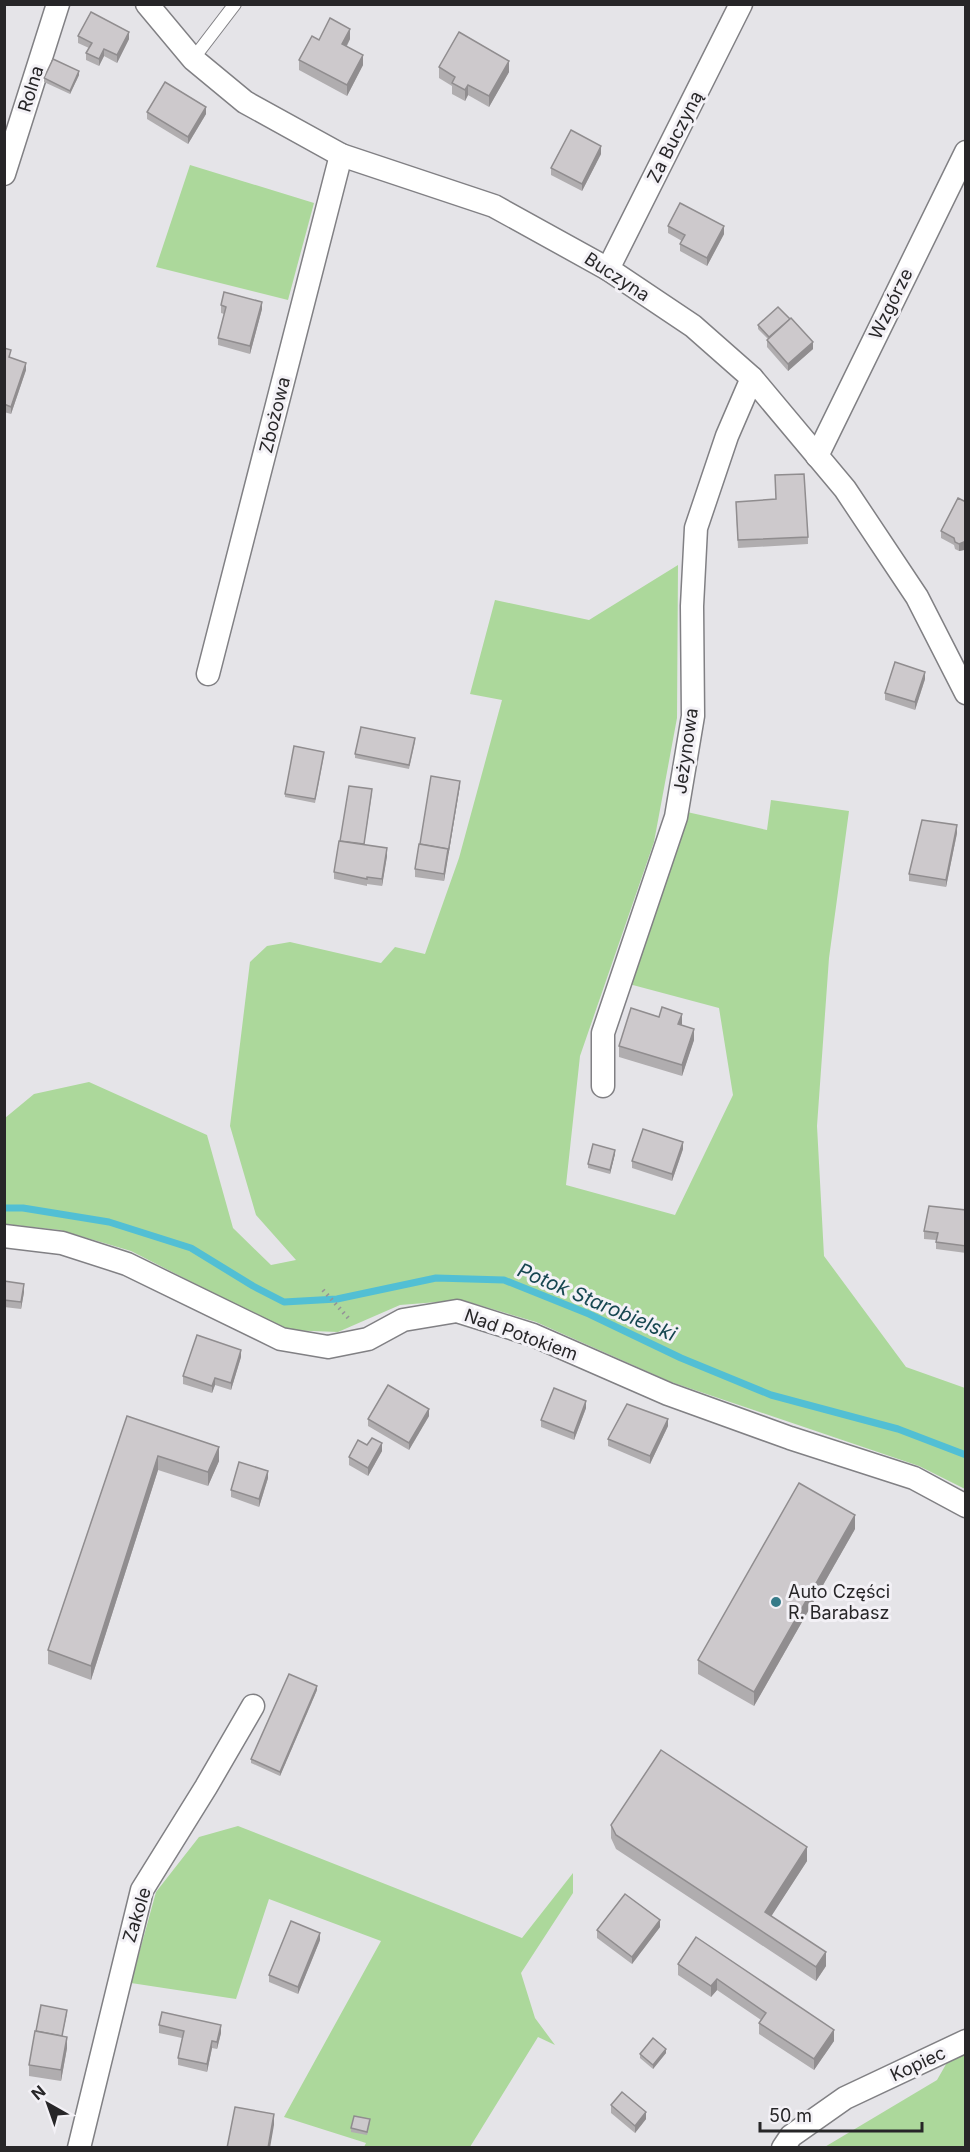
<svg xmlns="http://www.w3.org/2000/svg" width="970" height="2152" font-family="Inter,sans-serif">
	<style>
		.green { fill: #acd89b }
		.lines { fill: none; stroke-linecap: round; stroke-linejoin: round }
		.stream { stroke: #52bfd4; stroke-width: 7 }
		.lane-casing { stroke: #818084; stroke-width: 14 }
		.street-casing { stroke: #818084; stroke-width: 25 }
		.path { stroke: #949397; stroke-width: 4; stroke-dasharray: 1.5 4.5; stroke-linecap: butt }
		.lane { stroke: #fff; stroke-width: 12 }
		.street { stroke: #fff; stroke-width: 22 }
		.wall { fill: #b0adaf }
		.shaded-wall { fill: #908d8f }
		.building { fill: #cdc9cc; stroke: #908d8f; stroke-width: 1.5 }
		.poi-dot { fill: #367b89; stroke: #f3f1f6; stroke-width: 2 }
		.labels { text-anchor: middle; stroke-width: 6; stroke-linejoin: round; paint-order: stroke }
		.street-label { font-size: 18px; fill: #272628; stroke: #f3f1f6 }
		.poi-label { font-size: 18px; fill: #272628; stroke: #f3f1f6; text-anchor: start }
		.water-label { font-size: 20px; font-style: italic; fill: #174751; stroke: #f3f1f6 }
	</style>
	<rect width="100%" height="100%" fill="#e5e4e8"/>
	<!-- green -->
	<g class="green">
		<path d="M 190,165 L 314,203 L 288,300 L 156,267 Z"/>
		<path d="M 678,565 L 677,718 L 654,842 L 580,1056 L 566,1185 L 675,1215 L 733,1095 L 719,1008 L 629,984 L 687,812 L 767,830 L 771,800 L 849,811 L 829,958 L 817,1126 L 824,1256 L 906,1367 L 965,1388 L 965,1489 L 919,1466 L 671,1382 L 536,1322 L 462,1300 L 400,1305 L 338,1332 L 286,1330 L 131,1251 L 60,1230 L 5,1224 L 5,1118 L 34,1094 L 89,1082 L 207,1135 L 233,1228 L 271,1265 L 296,1260 L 256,1215 L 230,1126 L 250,962 L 267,946 L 290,942 L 381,963 L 395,947 L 425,954 L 459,858 L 502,700 L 470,694 L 495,600 L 589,620 Z"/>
		<path d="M 238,1826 L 522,1938 L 573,1873 L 573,1893 L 521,1973 L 535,2018 L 555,2045 L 538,2037 L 470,2147 L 364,2147 L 366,2143 L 284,2117 L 381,1941 L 269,1899 L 236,1999 L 131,1983 L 156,1892 L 199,1837 Z"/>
		<path d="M 965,2051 L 965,2147 L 823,2148 L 937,2080 L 949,2059 Z"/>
	</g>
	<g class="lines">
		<!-- stream -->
		<path class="stream" d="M 4,1208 L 23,1208 L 109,1222 L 191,1248 L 253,1286 L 284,1302 L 337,1299 L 436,1278 L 504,1280 L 589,1314 L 681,1358 L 771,1395 L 898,1429 L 966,1455"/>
		<defs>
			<path id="lane" d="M 193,59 L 235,4"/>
			<g id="street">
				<path d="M 147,4 L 193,59 L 245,102 L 341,155 L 494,206 L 608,269 L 693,326 L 752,378 L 845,489 L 917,597 L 966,693"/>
				<path d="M 4,174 L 58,4"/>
				<path d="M 608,269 L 741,4"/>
				<path d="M 817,456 L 966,152"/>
				<path d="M 208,674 L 341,155"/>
				<path d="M 603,1086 L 603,1033 L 676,817 L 693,716 L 692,606 L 696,528 L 727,436 L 752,378"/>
				<path d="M 4,1236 L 62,1243 L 127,1264 L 281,1339 L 328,1347 L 368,1339 L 403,1320 L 457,1311 L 533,1335 L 668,1394 L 790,1438 L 914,1478 L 966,1506"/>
				<path d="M 79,2148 L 142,1890 L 206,1787 L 253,1706"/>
				<path d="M 783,2148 L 791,2136 L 845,2098 L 966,2041"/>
			</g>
		</defs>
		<!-- lane casing -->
		<use href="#lane" class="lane-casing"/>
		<!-- street casing -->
		<use href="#street" class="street-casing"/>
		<!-- path -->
		<path class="path" d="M 323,1290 L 351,1321"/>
		<!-- lane -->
		<use href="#lane" class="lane"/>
		<!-- street -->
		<use href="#street" class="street"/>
	</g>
	<!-- wall -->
	<g class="wall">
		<path d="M 78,36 L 129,39 L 117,63 L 104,56 L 99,66 L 86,60 L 86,53 L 89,48 L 78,43 Z"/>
		<path d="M 350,39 L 347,46 L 363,65 L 347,96 L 299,70 L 299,60 L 319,40 Z"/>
		<path d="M 439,67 L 509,72 L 489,107 L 468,95 L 465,101 L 452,94 L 452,86 L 439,78 Z"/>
		<path d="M 79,75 L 70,94 L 44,82 L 44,78 Z"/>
		<path d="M 147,112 L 206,114 L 188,144 L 147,119 Z"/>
		<path d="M 601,154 L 582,191 L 551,175 L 551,168 Z"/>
		<path d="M 668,226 L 724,234 L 707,266 L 680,251 L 680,244 L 682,241 L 668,233 Z"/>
		<path d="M 221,305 L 262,309 L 250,354 L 218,345 L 218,338 L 224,314 L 221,313 Z"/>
		<path d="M 758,325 L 813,349 L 788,371 L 767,347 L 767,340 L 768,339 L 758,329 Z"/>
		<path d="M 4,348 L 11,358 L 26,370 L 11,414 L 4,412 Z"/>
		<path d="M 966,502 L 966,547 L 964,550 L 959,551 L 955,549 L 954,545 L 941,538 L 941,531 Z"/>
		<path d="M 736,509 L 808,537 L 808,544 L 738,548 Z"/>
		<path d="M 925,679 L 915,710 L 885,700 L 885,693 Z"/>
		<path d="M 415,742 L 409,769 L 355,758 L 355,754 Z"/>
		<path d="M 324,755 L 315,803 L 285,797 L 285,794 Z"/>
		<path d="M 460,785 L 444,881 L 415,877 L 415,869 Z"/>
		<path d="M 372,793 L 364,845 L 387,856 L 382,886 L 367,884 L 367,886 L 334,879 L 334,872 Z"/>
		<path d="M 957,833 L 946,887 L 909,881 L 909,874 Z"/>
		<path d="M 682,1025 L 694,1040 L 682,1076 L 619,1057 L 619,1046 Z"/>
		<path d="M 683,1149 L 672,1181 L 632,1168 L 632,1161 Z"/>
		<path d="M 615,1154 L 610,1174 L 588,1168 L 588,1164 Z"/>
		<path d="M 966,1210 L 966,1253 L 936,1249 L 936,1240 L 924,1239 L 924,1231 Z"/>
		<path d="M 4,1281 L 24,1292 L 21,1309 L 4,1307 Z"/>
		<path d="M 241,1357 L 231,1390 L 215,1385 L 212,1393 L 183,1384 L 183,1376 Z"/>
		<path d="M 586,1408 L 574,1440 L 541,1427 L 541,1420 Z"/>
		<path d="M 127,1416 L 219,1461 L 208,1486 L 158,1470 L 91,1680 L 48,1664 L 48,1650 Z"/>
		<path d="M 429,1416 L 409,1450 L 368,1426 L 368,1419 Z"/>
		<path d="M 668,1426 L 650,1464 L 608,1446 L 608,1439 Z"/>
		<path d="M 367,1445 L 382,1451 L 368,1476 L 349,1465 L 349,1457 Z"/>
		<path d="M 268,1478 L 259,1507 L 231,1497 L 231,1490 Z"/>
		<path d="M 855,1529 L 754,1706 L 698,1674 L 698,1660 Z"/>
		<path d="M 317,1690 L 280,1776 L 251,1763 L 251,1759 Z"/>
		<path d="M 611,1825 L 807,1861 L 771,1916 L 826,1966 L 816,1981 L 616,1849 L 611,1838 Z"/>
		<path d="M 660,1927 L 632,1964 L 597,1938 L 597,1930 Z"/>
		<path d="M 696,1937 L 834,2041 L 814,2070 L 759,2034 L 759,2023 L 761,2020 L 717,1990 L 711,1997 L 678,1975 L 678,1964 Z"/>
		<path d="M 320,1940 L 298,1994 L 269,1982 L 269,1975 Z"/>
		<path d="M 67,2014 L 62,2036 L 67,2048 L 61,2081 L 29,2076 L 29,2065 Z"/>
		<path d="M 159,2025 L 221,2033 L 217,2049 L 212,2048 L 207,2072 L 178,2065 L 178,2058 L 182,2038 L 159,2033 Z"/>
		<path d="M 666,2053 L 653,2069 L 640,2058 L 640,2054 Z"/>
		<path d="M 611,2105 L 646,2119 L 635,2133 L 611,2113 Z"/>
		<path d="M 370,2123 L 367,2135 L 351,2132 L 351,2128 Z"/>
	</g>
	<!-- shaded-wall -->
	<g class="shaded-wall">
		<path d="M 350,29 L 350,39 L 342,54 L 342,44 Z"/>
		<path d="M 129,32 L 129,39 L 117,63 L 117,55 Z"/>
		<path d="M 104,49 L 104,56 L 99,66 L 99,59 Z"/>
		<path d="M 363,55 L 363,65 L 347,96 L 347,85 Z"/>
		<path d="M 509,61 L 509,72 L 489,107 L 489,96 Z"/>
		<path d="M 79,71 L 79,75 L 70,94 L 70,91 Z"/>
		<path d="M 468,85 L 468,95 L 465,101 L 465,90 Z"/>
		<path d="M 206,107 L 206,114 L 188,144 L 188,137 Z"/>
		<path d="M 601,146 L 601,154 L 582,191 L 582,184 Z"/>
		<path d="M 724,226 L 724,234 L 707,266 L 707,258 Z"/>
		<path d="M 262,302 L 262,309 L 250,354 L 250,346 Z"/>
		<path d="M 813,342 L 813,349 L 788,371 L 788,364 Z"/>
		<path d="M 26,363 L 26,370 L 11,414 L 11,407 Z"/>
		<path d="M 966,540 L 966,547 L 964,550 L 959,551 L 959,544 Z"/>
		<path d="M 925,672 L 925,679 L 915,710 L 915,702 Z"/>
		<path d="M 460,781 L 460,785 L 444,881 L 444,874 Z"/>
		<path d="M 957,825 L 957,833 L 946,887 L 946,880 Z"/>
		<path d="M 387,848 L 387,856 L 382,886 L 382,879 Z"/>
		<path d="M 682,1014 L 682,1024 L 678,1035 L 678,1024 Z"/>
		<path d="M 694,1029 L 694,1040 L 682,1076 L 682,1065 Z"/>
		<path d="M 683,1142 L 683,1149 L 672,1181 L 672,1174 Z"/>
		<path d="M 615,1150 L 615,1154 L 610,1174 L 610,1170 Z"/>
		<path d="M 24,1284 L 24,1292 L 21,1309 L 21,1302 Z"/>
		<path d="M 241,1350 L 241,1357 L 231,1390 L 231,1383 Z"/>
		<path d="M 215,1378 L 215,1385 L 212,1393 L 212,1386 Z"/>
		<path d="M 586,1401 L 586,1408 L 574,1440 L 574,1433 Z"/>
		<path d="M 429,1409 L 429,1416 L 409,1450 L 409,1443 Z"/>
		<path d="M 668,1419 L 668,1426 L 650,1464 L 650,1456 Z"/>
		<path d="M 382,1443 L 382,1451 L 368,1476 L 368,1468 Z"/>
		<path d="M 219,1447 L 219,1461 L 208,1486 L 208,1472 Z"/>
		<path d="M 158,1456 L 158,1470 L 91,1680 L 91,1666 Z"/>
		<path d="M 268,1471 L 268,1478 L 259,1507 L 259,1499 Z"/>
		<path d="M 855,1515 L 855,1529 L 754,1706 L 754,1692 Z"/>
		<path d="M 317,1686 L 317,1690 L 280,1776 L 280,1772 Z"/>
		<path d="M 807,1847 L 807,1861 L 765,1926 L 765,1912 Z"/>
		<path d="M 660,1920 L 660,1927 L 632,1964 L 632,1957 Z"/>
		<path d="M 320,1933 L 320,1940 L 298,1994 L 298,1987 Z"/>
		<path d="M 826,1952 L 826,1966 L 816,1981 L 816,1967 Z"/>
		<path d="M 717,1979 L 717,1990 L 711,1997 L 711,1986 Z"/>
		<path d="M 221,2025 L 221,2033 L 217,2049 L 217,2042 Z"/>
		<path d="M 834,2030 L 834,2041 L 814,2070 L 814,2059 Z"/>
		<path d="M 67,2037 L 67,2048 L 61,2081 L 61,2070 Z"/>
		<path d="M 212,2041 L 212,2048 L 207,2072 L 207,2064 Z"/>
		<path d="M 666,2049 L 666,2053 L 653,2069 L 653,2065 Z"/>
		<path d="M 646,2112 L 646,2119 L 635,2133 L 635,2126 Z"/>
		<path d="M 274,2114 L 274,2125 L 270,2148 L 268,2148 Z"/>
	</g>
	<!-- building -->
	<g class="building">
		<path d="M 91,12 L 129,32 L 117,55 L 104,49 L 99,59 L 86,53 L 92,43 L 78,36 Z"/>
		<path d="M 330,18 L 350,29 L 342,44 L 363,55 L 347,85 L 299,60 L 312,36 L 319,40 Z"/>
		<path d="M 459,32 L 509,61 L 489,96 L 468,85 L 465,90 L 452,83 L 455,77 L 439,67 Z"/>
		<path d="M 53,59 L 79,71 L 70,91 L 44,78 Z"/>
		<path d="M 165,82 L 206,107 L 188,137 L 147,112 Z"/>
		<path d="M 571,130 L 601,146 L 582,184 L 551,168 Z"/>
		<path d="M 680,203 L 724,226 L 707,258 L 680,244 L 685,235 L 668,226 Z"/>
		<path d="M 224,292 L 262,302 L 250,346 L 218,338 L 226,307 L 221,305 Z"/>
		<path d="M 778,307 L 790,319 L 769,337 L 758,325 Z"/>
		<path d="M 791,318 L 813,342 L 788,364 L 767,340 Z"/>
		<path d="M 4,348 L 11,350 L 9,357 L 26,363 L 11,407 L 4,404 Z"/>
		<path d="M 804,474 L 808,537 L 738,540 L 736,502 L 776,499 L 775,475 Z"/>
		<path d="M 958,498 L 966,502 L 966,540 L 964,542 L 959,544 L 955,542 L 954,538 L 941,531 Z"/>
		<path d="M 895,662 L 925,672 L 915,702 L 885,693 Z"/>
		<path d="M 361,727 L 415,738 L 409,765 L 355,754 Z"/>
		<path d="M 294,746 L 324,752 L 315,799 L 285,794 Z"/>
		<path d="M 431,776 L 460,781 L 448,853 L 448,849 L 420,844 Z"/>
		<path d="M 349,786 L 372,789 L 364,844 L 340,841 Z"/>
		<path d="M 922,820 L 957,825 L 946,880 L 909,874 Z"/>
		<path d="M 339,841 L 387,848 L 382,879 L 367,877 L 367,879 L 334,872 Z"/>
		<path d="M 419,844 L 448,849 L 444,874 L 415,869 Z"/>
		<path d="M 662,1007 L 682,1014 L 678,1024 L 694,1029 L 682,1065 L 619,1046 L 631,1008 L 659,1017 Z"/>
		<path d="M 643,1129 L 683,1142 L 672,1174 L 632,1161 Z"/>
		<path d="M 593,1144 L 615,1150 L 610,1170 L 588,1164 Z"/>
		<path d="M 929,1206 L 966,1210 L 966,1246 L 936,1242 L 938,1233 L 924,1231 Z"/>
		<path d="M 4,1281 L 24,1284 L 21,1302 L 4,1300 Z"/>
		<path d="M 197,1335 L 241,1350 L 231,1383 L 215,1378 L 212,1386 L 183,1376 Z"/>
		<path d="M 388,1385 L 429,1409 L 409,1443 L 368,1419 Z"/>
		<path d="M 554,1388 L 586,1401 L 574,1433 L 541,1420 Z"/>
		<path d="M 627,1404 L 668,1419 L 650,1456 L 608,1439 Z"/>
		<path d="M 127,1416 L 219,1447 L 208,1472 L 158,1456 L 91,1666 L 48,1650 Z"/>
		<path d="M 372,1438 L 382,1443 L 368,1468 L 349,1457 L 358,1440 L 367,1445 Z"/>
		<path d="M 239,1462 L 268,1471 L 259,1499 L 231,1490 Z"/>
		<path d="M 799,1483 L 855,1515 L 754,1692 L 698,1660 Z"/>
		<path d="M 289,1674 L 317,1686 L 280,1772 L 251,1759 Z"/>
		<path d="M 661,1750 L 807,1847 L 765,1912 L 826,1952 L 816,1967 L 616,1835 L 611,1825 Z"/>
		<path d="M 625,1894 L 660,1920 L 632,1957 L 597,1930 Z"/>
		<path d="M 291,1921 L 320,1933 L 298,1987 L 269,1975 Z"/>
		<path d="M 696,1937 L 834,2030 L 814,2059 L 759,2023 L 766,2013 L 717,1979 L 711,1986 L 678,1964 Z"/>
		<path d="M 41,2005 L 67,2010 L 62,2036 L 36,2031 Z"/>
		<path d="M 162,2012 L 221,2025 L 217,2042 L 212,2041 L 207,2064 L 178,2058 L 184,2031 L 159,2025 Z"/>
		<path d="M 35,2031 L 67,2037 L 61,2070 L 29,2065 Z"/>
		<path d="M 653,2038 L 666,2049 L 653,2065 L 640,2054 Z"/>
		<path d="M 622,2092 L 646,2112 L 635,2126 L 611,2105 Z"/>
		<path d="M 235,2107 L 274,2114 L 268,2148 L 227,2148 Z"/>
		<path d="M 354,2116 L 370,2119 L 367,2132 L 351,2128 Z"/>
	</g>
	<!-- markers -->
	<circle class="poi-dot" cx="776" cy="1602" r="6"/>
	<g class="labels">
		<!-- street labels -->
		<g class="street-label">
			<text transform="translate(31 89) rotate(-73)" y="6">Rolna</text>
			<text transform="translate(675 137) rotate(-63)" y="6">Za Buczyną</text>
			<text transform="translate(617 277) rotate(33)" y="6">Buczyna</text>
			<text transform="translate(891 304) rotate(-64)" y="6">Wzgórze</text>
			<text transform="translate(275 415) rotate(-76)" y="6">Zbożowa</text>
			<text transform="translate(686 751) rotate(-82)" y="6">Jeżynowa</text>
			<text transform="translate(521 1335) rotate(20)" y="6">Nad Potokiem</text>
			<text transform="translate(137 1915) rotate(-73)" y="6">Zakole</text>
			<text transform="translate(918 2064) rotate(-25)" y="6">Kopiec</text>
		</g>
		<!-- poi labels -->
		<g class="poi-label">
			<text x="788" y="1598">Auto Części<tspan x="788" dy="21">R. Barabasz</tspan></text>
		</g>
		<!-- water labels -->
		<g class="water-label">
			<text transform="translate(597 1302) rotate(23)" y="7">Potok Starobielski</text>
		</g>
	</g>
	<!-- border -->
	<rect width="970" height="2152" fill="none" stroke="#272628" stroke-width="12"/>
	<!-- north arrow -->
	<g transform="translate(48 2104) rotate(320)" stroke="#f3f1f6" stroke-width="4.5" paint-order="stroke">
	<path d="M0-4.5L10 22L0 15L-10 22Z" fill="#272628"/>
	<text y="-9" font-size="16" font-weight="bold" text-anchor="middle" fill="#272628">N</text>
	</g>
	<!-- scale -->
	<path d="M760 2122v9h162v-9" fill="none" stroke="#272628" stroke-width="3"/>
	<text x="769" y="2122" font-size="18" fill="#272628" stroke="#f3f1f6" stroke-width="4.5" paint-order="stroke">50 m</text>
</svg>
